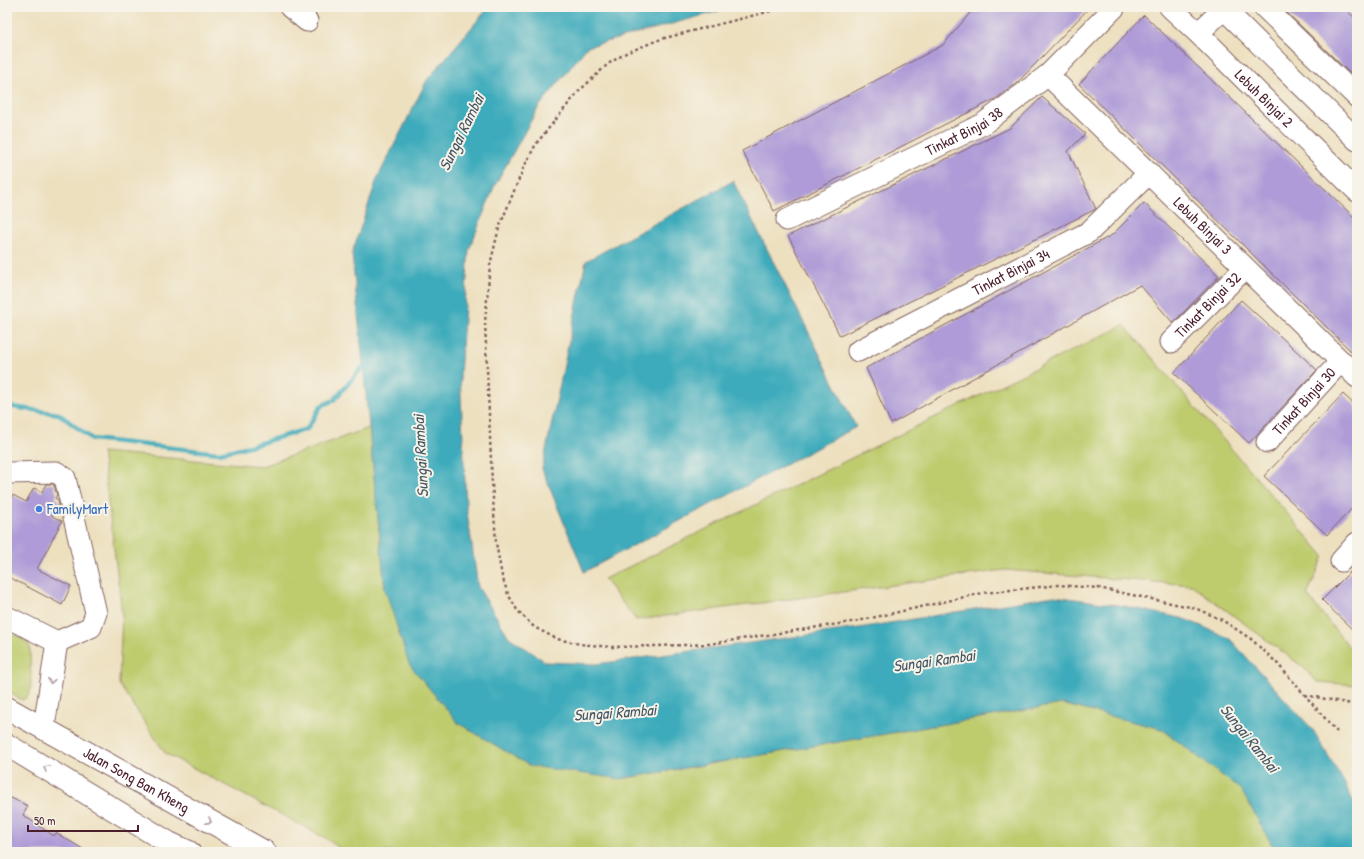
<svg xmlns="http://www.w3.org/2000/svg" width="1364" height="859" font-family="'Patrick Hand',sans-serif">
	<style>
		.green { fill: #becc6e; stroke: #84764c }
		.water { fill: #3dabbb; stroke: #446573 }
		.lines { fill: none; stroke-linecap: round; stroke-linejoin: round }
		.stream { stroke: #3dabbb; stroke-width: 4.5 }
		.building { fill: #ae9bd7 }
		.minor-casing { stroke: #83635f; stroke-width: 23 }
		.major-casing { stroke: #83635f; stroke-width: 24 }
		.path { stroke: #83635f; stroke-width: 2.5; stroke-dasharray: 3 3; stroke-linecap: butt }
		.minor { stroke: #fff; stroke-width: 21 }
		.major { stroke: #fff; stroke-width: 22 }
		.oneway { stroke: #ae9aa0 }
		.shop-dot { fill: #3f7fe0; stroke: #f7f3e8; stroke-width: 1.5 }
		.labels { text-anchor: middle; stroke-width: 4; stroke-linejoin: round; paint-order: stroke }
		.street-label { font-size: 15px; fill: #4a1f2b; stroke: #f7f3e8 }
		.shop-label { font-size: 15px; fill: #366cbe; stroke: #f7f3e8; text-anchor: start }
		.water-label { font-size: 16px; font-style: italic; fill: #455765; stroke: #f7f3e8 }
	</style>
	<rect width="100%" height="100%" fill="#f7f3e8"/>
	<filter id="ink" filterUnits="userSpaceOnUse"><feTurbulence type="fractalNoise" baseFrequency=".025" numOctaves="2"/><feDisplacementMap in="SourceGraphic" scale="8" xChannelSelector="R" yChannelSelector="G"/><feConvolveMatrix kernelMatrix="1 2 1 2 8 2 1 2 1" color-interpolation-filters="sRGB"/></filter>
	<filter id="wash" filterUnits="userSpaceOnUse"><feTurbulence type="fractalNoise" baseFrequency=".012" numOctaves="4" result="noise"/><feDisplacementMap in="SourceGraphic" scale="16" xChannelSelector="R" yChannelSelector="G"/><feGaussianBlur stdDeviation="0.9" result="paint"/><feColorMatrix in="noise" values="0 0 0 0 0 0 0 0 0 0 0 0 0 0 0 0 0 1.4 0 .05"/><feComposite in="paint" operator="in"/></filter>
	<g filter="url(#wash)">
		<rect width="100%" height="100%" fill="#ede0bf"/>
		<!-- green -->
		<g class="green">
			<path d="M 1124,325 L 1324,556 L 1307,595 L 1357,657 L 1357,685 L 1317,682 L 1303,667 L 1192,585 L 1005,570 L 636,620 L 604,579 Z"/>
			<path d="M 369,428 L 385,589 L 620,779 L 1062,704 L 1162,729 L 1242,790 L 1276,852 L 345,852 L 325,838 L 165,753 L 119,684 L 122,613 L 102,452 L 262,466 Z"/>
			<path d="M 7,631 L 25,640 L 30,647 L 31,688 L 29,695 L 23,700 L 7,692 Z"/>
		</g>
		<!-- water -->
		<g class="water">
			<path d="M 489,7 L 734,7 L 587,47 L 538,108 L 494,187 L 469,250 L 460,374 L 466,505 L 478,587 L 509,637 L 546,662 L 597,664 L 859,628 L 1054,596 L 1124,606 L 1185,619 L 1229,638 L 1313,730 L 1344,782 L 1357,809 L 1357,852 L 1276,852 L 1241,790 L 1162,729 L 1062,704 L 620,779 L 530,766 L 458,723 L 409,664 L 385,589 L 352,253 L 377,179 L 427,80 Z"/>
			<path d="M 733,181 L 856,427 L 584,572 L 542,469 L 586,261 Z"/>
		</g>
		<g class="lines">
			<!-- stream -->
			<path class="stream" d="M 7,406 L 59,414 L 92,439 L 219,453 L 254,445 L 307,429 L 321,406 L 334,400 L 366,363"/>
		</g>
		<g id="blocks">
			<!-- building -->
			<g class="building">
				<path d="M 975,7 L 1090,7 L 1017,83 L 997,98 L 774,211 L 742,151 L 943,45 Z"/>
				<path d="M 1281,7 L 1343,7 L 1357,20 L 1357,80 Z"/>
				<path d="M 1144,15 L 1357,220 L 1357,357 L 1079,84 Z"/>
				<path d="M 1042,97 L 1085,134 L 1068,151 L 1096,209 L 840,336 L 788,236 L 1010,128 Z"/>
				<path d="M 1144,203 L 1219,276 L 1173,323 L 1140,285 L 891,424 L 866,368 L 1112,235 Z"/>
				<path d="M 1241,300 L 1317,370 L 1249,443 L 1174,373 Z"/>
				<path d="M 1343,394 L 1357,407 L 1357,503 L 1327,535 L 1264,476 Z"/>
				<path d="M 46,484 L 52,484 L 54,485 L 57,495 L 55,498 L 58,500 L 59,504 L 52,516 L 62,521 L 37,569 L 71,586 L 62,605 L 7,576 L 7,506 L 13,495 L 26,502 L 34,488 L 42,492 Z"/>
				<path d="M 1357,565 L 1357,634 L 1322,600 Z"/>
				<path d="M 7,796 L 28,806 L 23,815 L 54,836 L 56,833 L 88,852 L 7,852 Z"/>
			</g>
		</g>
	</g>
	<g filter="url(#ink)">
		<use href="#blocks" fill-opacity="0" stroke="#83635f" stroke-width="1"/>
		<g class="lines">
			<defs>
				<g id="minor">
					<path d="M 290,7 L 307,21"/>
					<path id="s1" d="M 1170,7 L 1198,33 L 1357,191"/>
					<path d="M 1222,7 L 1357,140"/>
					<path d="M 1264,7 L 1357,97"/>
					<path d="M 1198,33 L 1224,9"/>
					<path id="s2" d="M 1048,75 L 1357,377"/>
					<path id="s3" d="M 787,220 L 983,124 L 1048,75 L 1115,7"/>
					<path id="s4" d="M 1171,342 L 1245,268"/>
					<path id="s5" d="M 858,351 L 1089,232 L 1149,173"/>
					<path id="s6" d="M 1267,442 L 1341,361"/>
					<path d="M 7,473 L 56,472 L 65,478 L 96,613 L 91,627 L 57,642"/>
					<path d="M 1341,561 L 1357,543"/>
					<path d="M 7,617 L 57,642"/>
					<path d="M 44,727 L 57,642"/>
				</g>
				<g id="major">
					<path id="s7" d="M 7,708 L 265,852"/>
					<path d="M 7,745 L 169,843 L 189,852"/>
				</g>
			</defs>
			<!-- minor casing -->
			<use href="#minor" class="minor-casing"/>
			<!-- major casing -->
			<use href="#major" class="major-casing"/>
			<!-- path -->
			<g class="path">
				<path d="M 782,7 L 771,11 L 661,39 L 626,53 L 608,64 L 578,92 L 536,144 L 523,169 L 499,228 L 490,265 L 485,322 L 492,483 L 496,543 L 502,576 L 508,594 L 517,610 L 534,627 L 557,639 L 580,644 L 611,647 L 658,646 L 709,644 L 858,621 L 983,593 L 1058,585 L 1098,588 L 1195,608 L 1222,620 L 1251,639 L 1276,662 L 1337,732"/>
				<path d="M 1305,695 L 1357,705"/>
			</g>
			<!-- minor -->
			<use href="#minor" class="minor"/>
			<!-- major -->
			<use href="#major" class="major"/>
		</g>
		<!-- one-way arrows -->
		<defs><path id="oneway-chevron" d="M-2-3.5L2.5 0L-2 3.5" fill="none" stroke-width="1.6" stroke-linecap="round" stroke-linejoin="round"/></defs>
		<g class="oneway">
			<use href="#oneway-chevron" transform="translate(51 681) rotate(99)"/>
			<use href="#oneway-chevron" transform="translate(46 768) rotate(-149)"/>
			<use href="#oneway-chevron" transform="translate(209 821) rotate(29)"/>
		</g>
	</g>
	<!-- markers -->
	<circle class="shop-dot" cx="39" cy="509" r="4"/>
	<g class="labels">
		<!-- street labels -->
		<g class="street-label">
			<text dy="5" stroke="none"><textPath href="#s1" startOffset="131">Lebuh Binjai 2</textPath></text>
			<text dy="5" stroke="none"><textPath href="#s3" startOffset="198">Tinkat Binjai 38</textPath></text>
			<text dy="5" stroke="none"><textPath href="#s2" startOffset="216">Lebuh Binjai 3</textPath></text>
			<text dy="5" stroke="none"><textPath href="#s5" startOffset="172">Tinkat Binjai 34</textPath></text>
			<text dy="5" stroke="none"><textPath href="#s4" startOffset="52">Tinkat Binjai 32</textPath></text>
			<text dy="5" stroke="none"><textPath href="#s6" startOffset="55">Tinkat Binjai 30</textPath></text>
			<text dy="5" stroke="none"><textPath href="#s7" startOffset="148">Jalan Song Ban Kheng</textPath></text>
		</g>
		<!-- shop labels -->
		<g class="shop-label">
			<text x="47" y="514">FamilyMart</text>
		</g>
		<!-- water labels -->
		<g class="water-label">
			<text transform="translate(461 132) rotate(-64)" y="6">Sungai Rambai</text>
			<text transform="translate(420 456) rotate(-93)" y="6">Sungai Rambai</text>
			<text transform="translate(934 660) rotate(-8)" y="6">Sungai Rambai</text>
			<text transform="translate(615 712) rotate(-4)" y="6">Sungai Rambai</text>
			<text transform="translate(1250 738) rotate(51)" y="6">Sungai Rambai</text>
		</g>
	</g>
	<!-- margin -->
	<rect width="1364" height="859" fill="none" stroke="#f7f3e8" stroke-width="24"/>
	<!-- scale -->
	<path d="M28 825v6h110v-6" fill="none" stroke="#4a1f2b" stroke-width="2"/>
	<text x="34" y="825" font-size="12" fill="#4a1f2b" stroke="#f7f3e8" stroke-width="3" paint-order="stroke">50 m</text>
</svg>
